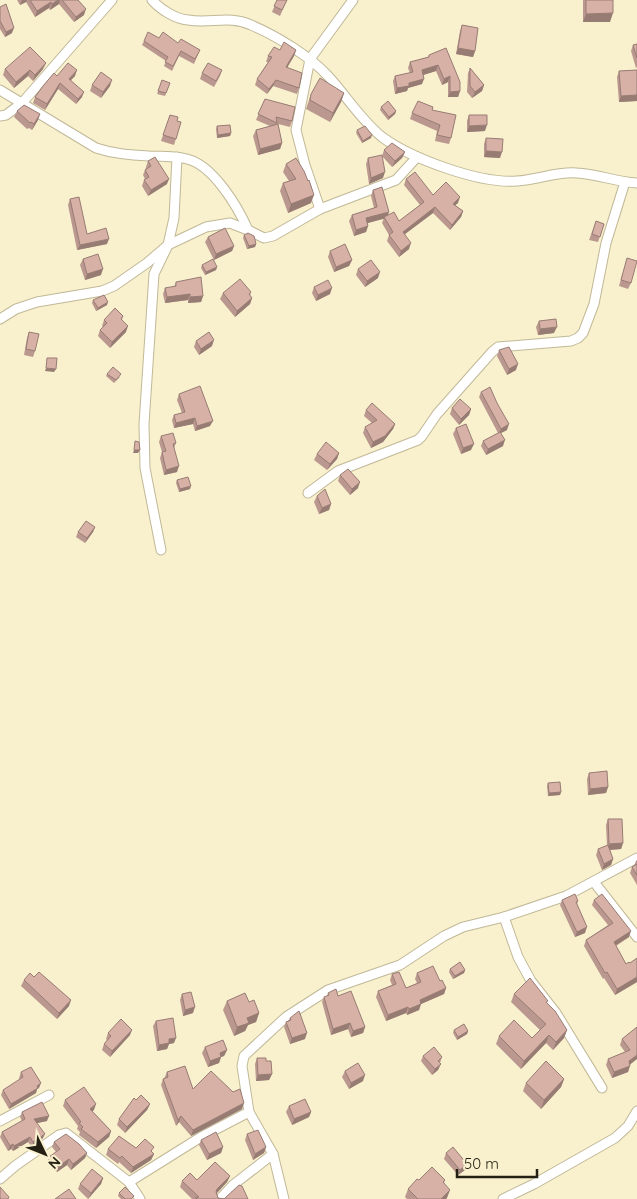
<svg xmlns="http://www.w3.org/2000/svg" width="637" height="1199" font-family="Quicksand,sans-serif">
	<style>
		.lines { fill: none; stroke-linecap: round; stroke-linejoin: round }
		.minor-casing { stroke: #c0b897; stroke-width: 11 }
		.minor { stroke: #fff; stroke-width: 9 }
		.wall { fill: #ba988f }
		.shaded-wall { fill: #977c74 }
		.building { fill: #d8b1a6; stroke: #977c74 }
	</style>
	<rect width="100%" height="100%" fill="#f9f0cd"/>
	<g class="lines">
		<defs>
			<g id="minor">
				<path d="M 152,0 C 160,9 175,19 188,20 C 210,24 230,15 251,25 C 277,36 311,57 329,77 C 347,97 361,120 382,137 C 412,159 480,184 517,181 C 537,180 558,171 577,173 C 597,174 617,182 637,183"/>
				<path d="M 0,90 L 96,148 C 114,154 131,155 149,156 C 162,156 175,156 187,159 C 213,165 238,207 248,230"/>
				<path d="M 0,116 L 6,115 L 22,103 L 112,0"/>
				<path d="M 320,209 L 305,165 L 296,130 L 310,59 L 353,0"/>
				<path d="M 0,319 L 16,309 L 37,302 L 102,291 L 114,286 L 147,263 L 168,245 L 206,227 L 230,223 L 248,230 L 264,238 L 273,236 L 320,209 L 396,180 L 417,157"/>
				<path d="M 308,493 L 338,471 L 418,440 L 422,436 L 437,414 L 492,352 L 498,347 L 571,341 L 578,338 L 583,333 L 594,304 L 606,243 L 625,182"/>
				<path d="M 161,550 L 145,468 L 144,424 L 154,274 L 168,245 L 174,218 L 177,157"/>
				<path d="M 594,882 L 637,937"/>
				<path d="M 504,917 L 518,957 L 531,981 L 556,1013 L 602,1088"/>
				<path d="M 0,1121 L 49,1095"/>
				<path d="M 0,1179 L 15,1166 L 59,1135 L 66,1133 L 129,1182 L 140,1199"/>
				<path d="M 129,1182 L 201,1137 L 249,1112"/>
				<path d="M 220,1199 L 233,1185 L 273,1154"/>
				<path d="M 284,1199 L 273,1154 L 249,1112 L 242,1066 L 244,1056 L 286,1017 L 328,990 L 400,965 L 444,936 L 463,927 L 504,917 L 566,896 L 637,858"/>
				<path d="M 503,1199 L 534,1184 L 615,1138 L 628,1126 L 637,1111"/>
			</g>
		</defs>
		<!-- minor casing -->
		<use href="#minor" class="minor-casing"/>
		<!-- minor -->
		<use href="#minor" class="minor"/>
	</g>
	<!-- wall -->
	<g class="wall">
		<path d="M 17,0 L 78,0 L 84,15 L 74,22 L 59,4 L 50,10 L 49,8 L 35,17 L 26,2 L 20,5 Z"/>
		<path d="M 277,0 L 287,0 L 280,16 L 272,12 Z"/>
		<path d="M 583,0 L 613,0 L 610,22 L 583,22 Z"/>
		<path d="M 0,7 L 12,33 L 5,37 L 0,29 Z"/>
		<path d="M 462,25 L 475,51 L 473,57 L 456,54 L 460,31 Z"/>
		<path d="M 159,38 L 200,50 L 194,64 L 179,56 L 172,71 L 164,66 L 166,61 L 142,45 L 144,41 Z"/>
		<path d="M 637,44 L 637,67 L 636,68 L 631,51 L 633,45 Z"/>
		<path d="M 446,48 L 460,91 L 458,97 L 448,97 L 448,82 L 442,85 L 436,71 L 423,75 L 422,84 L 408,88 L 407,91 L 395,94 L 393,81 L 395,76 L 410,73 L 408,68 L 410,62 L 428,57 L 429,55 Z"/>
		<path d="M 280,50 L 296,50 L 294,56 L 287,67 L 299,88 L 297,94 L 273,86 L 267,94 L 255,85 L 257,79 L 268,62 L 266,62 L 268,56 Z"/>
		<path d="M 470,68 L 484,85 L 482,91 L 472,98 L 467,92 L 468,73 Z"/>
		<path d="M 5,69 L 43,69 L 33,81 L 28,76 L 14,88 L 3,75 Z"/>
		<path d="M 222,70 L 220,76 L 214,87 L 200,79 L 202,73 Z"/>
		<path d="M 637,70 L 637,101 L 619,102 L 617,77 L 619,71 Z"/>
		<path d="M 57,76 L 75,76 L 71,80 L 82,97 L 76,104 L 58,89 L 45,110 L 33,103 L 35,97 Z"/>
		<path d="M 162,80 L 170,83 L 165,96 L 157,94 Z"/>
		<path d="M 92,85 L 110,86 L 101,98 L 90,91 Z"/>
		<path d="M 344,93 L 341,102 L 330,122 L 306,109 L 311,94 Z"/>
		<path d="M 265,99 L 292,121 L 290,127 L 278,124 L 282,143 L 280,149 L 258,155 L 253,136 L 256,130 L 270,126 L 256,120 Z"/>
		<path d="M 381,107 L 396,111 L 395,114 L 388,120 L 380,110 Z"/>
		<path d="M 432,110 L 451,138 L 449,144 L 435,141 L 437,131 L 410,119 L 412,113 Z"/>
		<path d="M 17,111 L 40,114 L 38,120 L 32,130 L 29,128 L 27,129 L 14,117 Z"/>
		<path d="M 170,115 L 177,121 L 181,122 L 174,145 L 161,141 Z"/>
		<path d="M 469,115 L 485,131 L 467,132 L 467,121 Z"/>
		<path d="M 217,126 L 231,133 L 230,136 L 217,138 L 216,129 Z"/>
		<path d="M 357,130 L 371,138 L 362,143 L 356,133 Z"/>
		<path d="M 486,138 L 500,158 L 484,157 L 484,144 Z"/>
		<path d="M 384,150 L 405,152 L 402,158 L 392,167 L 382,156 L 383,178 L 369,184 L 366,164 L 368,158 L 382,156 Z"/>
		<path d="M 148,161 L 167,184 L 148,196 L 142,186 L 144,180 L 145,179 L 143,175 L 145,170 L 146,168 L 146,167 Z"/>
		<path d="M 286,164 L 308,181 L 311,203 L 288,213 L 280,191 L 283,183 L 289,181 L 283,172 Z"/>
		<path d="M 406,179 L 433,195 L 458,203 L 455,205 L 463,211 L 461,217 L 450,230 L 433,213 L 405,234 L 409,249 L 399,257 L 387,241 L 389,235 L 382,223 L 384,218 L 368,223 L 368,226 L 366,232 L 354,236 L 349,221 L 352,215 L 374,208 L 371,196 L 373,190 L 387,216 L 399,221 L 420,205 L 404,185 Z"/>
		<path d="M 70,199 L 87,234 L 107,244 L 77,250 L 68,205 Z"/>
		<path d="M 596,221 L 604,224 L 598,242 L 589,240 Z"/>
		<path d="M 244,235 L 256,244 L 255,247 L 247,249 L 243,238 Z"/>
		<path d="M 208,237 L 234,246 L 232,251 L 214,260 L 205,242 Z"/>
		<path d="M 330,251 L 352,260 L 349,266 L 334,272 L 328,257 Z"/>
		<path d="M 627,258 L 631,283 L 628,289 L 619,286 Z"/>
		<path d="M 83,259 L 101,275 L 85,280 L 80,265 Z"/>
		<path d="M 202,265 L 217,267 L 216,270 L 205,275 L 201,268 Z"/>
		<path d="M 358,269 L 378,278 L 365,287 L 356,275 Z"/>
		<path d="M 176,282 L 203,296 L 201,302 L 188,303 L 188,300 L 165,303 L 163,294 L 165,288 L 174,287 Z"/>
		<path d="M 314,287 L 330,294 L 316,301 L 312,293 Z"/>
		<path d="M 251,292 L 250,296 L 252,298 L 250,304 L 235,317 L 220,299 L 223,293 Z"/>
		<path d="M 93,300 L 107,305 L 96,311 L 92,303 Z"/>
		<path d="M 123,316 L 122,320 L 126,332 L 110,348 L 98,336 L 100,330 L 103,327 L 102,326 L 104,320 Z"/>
		<path d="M 539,321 L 554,333 L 538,335 L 536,327 Z"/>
		<path d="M 29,332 L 35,351 L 33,357 L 24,355 L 27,338 Z"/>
		<path d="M 196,341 L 212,346 L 199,355 L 194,347 Z"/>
		<path d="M 499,350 L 516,370 L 507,375 L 497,356 Z"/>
		<path d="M 107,374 L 120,377 L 114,383 L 106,376 Z"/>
		<path d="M 481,392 L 507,430 L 501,433 L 503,446 L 486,455 L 481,446 L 483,441 L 498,433 L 479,397 Z"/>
		<path d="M 179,394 L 210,426 L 195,431 L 193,424 L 174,428 L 172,420 L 174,415 L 182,413 L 177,400 Z"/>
		<path d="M 452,408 L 471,409 L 469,415 L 459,425 L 450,414 Z"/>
		<path d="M 366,410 L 395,424 L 393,429 L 383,442 L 371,448 L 363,433 L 365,427 L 372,423 L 364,416 Z"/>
		<path d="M 456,428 L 471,450 L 461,454 L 453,434 Z"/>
		<path d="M 161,436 L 176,443 L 174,448 L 177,472 L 164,475 L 160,458 L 162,452 L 159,442 Z"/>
		<path d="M 339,453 L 337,459 L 327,470 L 314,460 L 317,454 Z"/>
		<path d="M 340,475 L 358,488 L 350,495 L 338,481 Z"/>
		<path d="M 177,480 L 190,489 L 179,492 L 176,483 Z"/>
		<path d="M 317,496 L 331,504 L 329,510 L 319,514 L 314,502 Z"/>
		<path d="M 95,527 L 93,532 L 85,543 L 76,537 L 78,532 Z"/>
		<path d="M 589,773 L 608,787 L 606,793 L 588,795 L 587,779 Z"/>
		<path d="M 548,783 L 561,792 L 560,795 L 548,796 L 547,786 Z"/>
		<path d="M 608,819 L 623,843 L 621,849 L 610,850 L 613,859 L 611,865 L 602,870 L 596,855 L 598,849 L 607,846 L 606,825 Z"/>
		<path d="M 637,860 L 637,885 L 630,873 L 632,867 L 634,866 L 636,861 Z"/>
		<path d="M 562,900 L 578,901 L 577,904 L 585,933 L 575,937 L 560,905 Z"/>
		<path d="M 594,900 L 629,937 L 616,946 L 626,964 L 630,963 L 637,958 L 637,982 L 615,995 L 604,978 L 603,979 L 584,946 L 586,940 L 608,925 L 592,905 Z"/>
		<path d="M 450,969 L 465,970 L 464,973 L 453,979 L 449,972 Z"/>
		<path d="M 417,973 L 440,981 L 446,988 L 444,994 L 421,1004 L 419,1010 L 407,1015 L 406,1013 L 386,1021 L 376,997 L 378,991 L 392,985 L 390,980 L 392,974 L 406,988 L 417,983 L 415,979 Z"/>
		<path d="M 34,977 L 69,1006 L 57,1019 L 21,986 L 24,980 Z"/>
		<path d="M 328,993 L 338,996 L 365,1027 L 363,1033 L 351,1037 L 348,1029 L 331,1035 L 322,1002 L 324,997 L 327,996 Z"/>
		<path d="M 182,994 L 193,1013 L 183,1016 L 180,1000 Z"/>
		<path d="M 514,994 L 547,1003 L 567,1030 L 564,1038 L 553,1050 L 546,1043 L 521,1069 L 496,1044 L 499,1036 L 532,1038 L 540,1030 L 511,1002 Z"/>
		<path d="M 227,1001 L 249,1002 L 259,1013 L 256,1022 L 248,1025 L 245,1031 L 234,1036 L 223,1010 Z"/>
		<path d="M 290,1018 L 305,1039 L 290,1044 L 284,1027 L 286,1022 L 289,1020 Z"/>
		<path d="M 156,1021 L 174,1043 L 169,1044 L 167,1049 L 157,1051 L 153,1026 Z"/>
		<path d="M 637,1027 L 628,1072 L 612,1078 L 606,1065 L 608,1059 L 625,1052 L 620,1045 L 622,1039 Z"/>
		<path d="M 454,1030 L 468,1031 L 467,1034 L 457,1040 L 453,1033 Z"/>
		<path d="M 108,1033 L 130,1035 L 110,1057 L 102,1050 L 104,1044 L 107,1040 L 106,1039 Z"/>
		<path d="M 205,1047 L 227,1050 L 224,1056 L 221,1057 L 219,1063 L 208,1067 L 202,1053 Z"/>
		<path d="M 423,1056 L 442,1057 L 440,1063 L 438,1070 L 432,1075 L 421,1061 Z"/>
		<path d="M 257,1058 L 272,1074 L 269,1080 L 256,1081 L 255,1064 Z"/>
		<path d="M 345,1071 L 363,1081 L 349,1089 L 342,1077 Z"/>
		<path d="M 21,1072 L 39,1088 L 37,1089 L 36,1093 L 9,1109 L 1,1095 L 3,1090 L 20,1080 L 19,1078 Z"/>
		<path d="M 167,1072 L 193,1089 L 242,1109 L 191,1136 L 179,1122 L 176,1126 L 161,1085 L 163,1079 L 164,1079 Z"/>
		<path d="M 564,1079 L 561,1087 L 541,1109 L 523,1091 L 526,1083 Z"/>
		<path d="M 65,1100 L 94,1110 L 92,1111 L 111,1131 L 109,1137 L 96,1148 L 79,1135 L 80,1132 L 77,1129 L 78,1126 L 63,1106 Z"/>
		<path d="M 136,1100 L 150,1104 L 147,1110 L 125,1133 L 117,1125 L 119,1119 Z"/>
		<path d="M 289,1106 L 311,1112 L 309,1117 L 292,1125 L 286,1112 Z"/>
		<path d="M 22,1112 L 47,1121 L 37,1123 L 43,1138 L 32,1147 L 28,1142 L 13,1151 L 11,1149 L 8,1151 L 0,1137 L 2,1132 L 22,1121 L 20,1117 Z"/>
		<path d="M 247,1134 L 266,1147 L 264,1153 L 253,1160 L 245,1140 Z"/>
		<path d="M 201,1140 L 223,1147 L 221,1153 L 207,1160 L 199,1145 Z"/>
		<path d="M 54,1142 L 87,1153 L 85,1158 L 71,1170 L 67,1165 L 57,1172 L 47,1163 L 49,1157 L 56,1152 L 52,1147 Z"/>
		<path d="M 136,1148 L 152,1152 L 154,1154 L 151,1160 L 131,1173 L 119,1162 L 118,1164 L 106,1155 L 108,1149 Z"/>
		<path d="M 446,1153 L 467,1164 L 465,1170 L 458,1175 L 444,1159 Z"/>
		<path d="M 230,1176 L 227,1182 L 216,1194 L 218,1198 L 224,1199 L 192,1199 L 180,1187 L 182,1181 L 197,1180 Z"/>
		<path d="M 103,1178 L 101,1184 L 88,1199 L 78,1189 L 80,1184 Z"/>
		<path d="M 419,1180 L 445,1180 L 444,1183 L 447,1198 L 446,1199 L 407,1199 L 405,1197 L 408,1189 Z"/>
		<path d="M 119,1193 L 133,1199 L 121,1199 L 118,1196 Z"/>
	</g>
	<!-- shaded-wall -->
	<g class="shaded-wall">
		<path d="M 22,0 L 27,0 L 26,2 L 20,5 Z"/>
		<path d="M 58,0 L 60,0 L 59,4 L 50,10 L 52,4 Z"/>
		<path d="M 51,2 L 49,8 L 35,17 L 37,11 Z"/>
		<path d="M 86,9 L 84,15 L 74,22 L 76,17 Z"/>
		<path d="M 613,13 L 610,22 L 583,22 L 586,14 Z"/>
		<path d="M 14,28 L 12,33 L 5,37 L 6,32 Z"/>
		<path d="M 458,48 L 475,51 L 473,57 L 456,54 Z"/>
		<path d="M 296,50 L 294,56 L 284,73 L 286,67 Z"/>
		<path d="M 46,63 L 43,69 L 33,81 L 35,75 Z"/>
		<path d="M 438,65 L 436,71 L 420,76 L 422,70 Z"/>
		<path d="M 30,70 L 28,76 L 14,88 L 16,82 Z"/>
		<path d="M 77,70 L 75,76 L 67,84 L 69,79 Z"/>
		<path d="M 450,76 L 448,82 L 442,85 L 444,79 Z"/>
		<path d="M 424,79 L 422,84 L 408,88 L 407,91 L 395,94 L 397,88 L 409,83 Z"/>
		<path d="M 112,80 L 110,86 L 101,98 L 103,92 Z"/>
		<path d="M 276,80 L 273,86 L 267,94 L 269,89 Z"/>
		<path d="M 60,83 L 58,89 L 45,110 L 47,104 Z"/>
		<path d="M 484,85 L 482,91 L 472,98 L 475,92 Z"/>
		<path d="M 460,91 L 458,97 L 448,97 L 450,92 Z"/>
		<path d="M 84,92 L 82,97 L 76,104 L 78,99 Z"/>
		<path d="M 344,93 L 341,102 L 330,122 L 333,113 Z"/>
		<path d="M 637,95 L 637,101 L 619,102 L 621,96 Z"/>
		<path d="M 396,111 L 395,114 L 388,120 L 389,117 Z"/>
		<path d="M 40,114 L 38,120 L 32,130 L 34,124 Z"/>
		<path d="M 487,125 L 485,131 L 467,132 L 469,126 Z"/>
		<path d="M 231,133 L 230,136 L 217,138 L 218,135 Z"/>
		<path d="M 372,135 L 371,138 L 362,143 L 363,141 Z"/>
		<path d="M 282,143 L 280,149 L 258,155 L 260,149 Z"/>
		<path d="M 486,151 L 502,152 L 500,158 L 484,157 Z"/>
		<path d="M 405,152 L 402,158 L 392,167 L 395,161 Z"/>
		<path d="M 385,172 L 383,178 L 369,184 L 371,178 Z"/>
		<path d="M 169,179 L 167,184 L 148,196 L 151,190 Z"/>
		<path d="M 314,195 L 311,203 L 288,213 L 291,204 Z"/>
		<path d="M 460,197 L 458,203 L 451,209 L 453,204 Z"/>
		<path d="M 435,207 L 433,213 L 401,237 L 403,232 Z"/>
		<path d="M 463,211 L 461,217 L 450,230 L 452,225 Z"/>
		<path d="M 389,212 L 387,218 L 364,224 L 366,218 Z"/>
		<path d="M 368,226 L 366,232 L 354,236 L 356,230 Z"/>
		<path d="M 109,239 L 107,244 L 77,250 L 80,245 Z"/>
		<path d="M 411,243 L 409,249 L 399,257 L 401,251 Z"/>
		<path d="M 256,244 L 255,247 L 247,249 L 249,246 Z"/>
		<path d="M 234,246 L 232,251 L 214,260 L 216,254 Z"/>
		<path d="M 352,260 L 349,266 L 334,272 L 336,267 Z"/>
		<path d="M 217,267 L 216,270 L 205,275 L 206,272 Z"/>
		<path d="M 103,269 L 101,275 L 85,280 L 87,274 Z"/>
		<path d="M 380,272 L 378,278 L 365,287 L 367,281 Z"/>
		<path d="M 332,288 L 330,294 L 316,301 L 318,295 Z"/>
		<path d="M 190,294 L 188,300 L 165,303 L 167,297 Z"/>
		<path d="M 203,296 L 201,302 L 188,303 L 190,297 Z"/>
		<path d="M 252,298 L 250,304 L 235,317 L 237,311 Z"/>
		<path d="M 108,302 L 107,305 L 96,311 L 98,308 Z"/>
		<path d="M 128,326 L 126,332 L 110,348 L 112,342 Z"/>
		<path d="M 557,327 L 554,333 L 538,335 L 540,329 Z"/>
		<path d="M 214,340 L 212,346 L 199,355 L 201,349 Z"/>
		<path d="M 518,364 L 516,370 L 507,375 L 509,369 Z"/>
		<path d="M 46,368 L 56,369 L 54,372 L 45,371 Z"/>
		<path d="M 471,409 L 469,415 L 459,425 L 461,419 Z"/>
		<path d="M 195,418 L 193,424 L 174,428 L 176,423 Z"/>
		<path d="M 213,421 L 210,426 L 195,431 L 197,426 Z"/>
		<path d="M 395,424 L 393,429 L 383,442 L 371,448 L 373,442 Z"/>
		<path d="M 509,424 L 507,430 L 499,434 L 501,429 Z"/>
		<path d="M 505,440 L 503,446 L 486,455 L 488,449 Z"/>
		<path d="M 474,444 L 471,450 L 461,454 L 463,448 Z"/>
		<path d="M 134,450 L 140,450 L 138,453 L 133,453 Z"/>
		<path d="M 339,453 L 337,459 L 327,470 L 330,464 Z"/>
		<path d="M 179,466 L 177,472 L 164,475 L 166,470 Z"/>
		<path d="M 360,482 L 358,488 L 350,495 L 352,489 Z"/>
		<path d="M 191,486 L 190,489 L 179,492 L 180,489 Z"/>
		<path d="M 331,504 L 329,510 L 319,514 L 322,508 Z"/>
		<path d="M 95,527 L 93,532 L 85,543 L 87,538 Z"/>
		<path d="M 608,787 L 606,793 L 588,795 L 590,789 Z"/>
		<path d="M 561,792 L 560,795 L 548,796 L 549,793 Z"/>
		<path d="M 623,843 L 621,849 L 607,850 L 609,844 Z"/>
		<path d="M 613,859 L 611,865 L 602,870 L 604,864 Z"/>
		<path d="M 587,927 L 585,933 L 575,937 L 577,932 Z"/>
		<path d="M 631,931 L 629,937 L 611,948 L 614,942 Z"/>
		<path d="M 465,970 L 464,973 L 453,979 L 455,976 Z"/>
		<path d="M 637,977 L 637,982 L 615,995 L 617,989 Z"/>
		<path d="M 446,988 L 444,994 L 421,1004 L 419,1010 L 407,1015 L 409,1009 L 420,1000 Z"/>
		<path d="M 71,1000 L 69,1006 L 57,1019 L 59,1013 Z"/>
		<path d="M 195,1007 L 193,1013 L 183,1016 L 185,1010 Z"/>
		<path d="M 408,1007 L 406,1013 L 386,1021 L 388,1015 Z"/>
		<path d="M 259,1013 L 256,1022 L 248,1025 L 245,1031 L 234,1036 L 237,1027 L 247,1018 Z"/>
		<path d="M 350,1023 L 348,1029 L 331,1035 L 333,1029 Z"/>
		<path d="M 365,1027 L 363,1033 L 351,1037 L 353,1031 Z"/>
		<path d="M 132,1030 L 130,1035 L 110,1057 L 112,1051 Z"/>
		<path d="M 567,1030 L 564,1038 L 553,1050 L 556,1042 Z"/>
		<path d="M 468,1031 L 467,1034 L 457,1040 L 458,1037 Z"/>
		<path d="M 307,1033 L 305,1039 L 290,1044 L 292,1038 Z"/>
		<path d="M 549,1035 L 546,1043 L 521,1069 L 524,1061 Z"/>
		<path d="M 176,1038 L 174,1043 L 169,1044 L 167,1049 L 157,1051 L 159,1045 L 169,1039 Z"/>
		<path d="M 227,1050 L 224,1056 L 221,1057 L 219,1063 L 208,1067 L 210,1061 L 220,1053 Z"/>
		<path d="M 637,1055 L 637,1059 L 627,1067 L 630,1066 L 628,1072 L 612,1078 L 614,1072 Z"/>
		<path d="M 441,1064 L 438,1070 L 432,1075 L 435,1069 Z"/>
		<path d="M 272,1074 L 269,1080 L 256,1081 L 258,1075 Z"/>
		<path d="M 365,1075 L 363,1081 L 349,1089 L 351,1083 Z"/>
		<path d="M 564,1079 L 561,1087 L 541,1109 L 544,1100 Z"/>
		<path d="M 41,1083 L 39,1088 L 37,1089 L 36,1093 L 9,1109 L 11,1104 Z"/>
		<path d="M 244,1103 L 242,1109 L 191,1136 L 193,1130 Z"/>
		<path d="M 96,1104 L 94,1110 L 88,1114 L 90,1109 Z"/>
		<path d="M 150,1104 L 147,1110 L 125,1133 L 127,1127 Z"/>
		<path d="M 311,1112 L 309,1117 L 292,1125 L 294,1119 Z"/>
		<path d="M 49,1116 L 47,1121 L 33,1124 L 34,1119 Z"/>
		<path d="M 181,1116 L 179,1122 L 176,1126 L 178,1120 Z"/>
		<path d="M 111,1131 L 109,1137 L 96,1148 L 98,1142 Z"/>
		<path d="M 45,1134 L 43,1138 L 32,1147 L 33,1142 Z"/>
		<path d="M 30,1137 L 28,1142 L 13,1151 L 14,1146 Z"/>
		<path d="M 13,1144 L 11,1149 L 8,1151 L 10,1146 Z"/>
		<path d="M 223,1147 L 221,1153 L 207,1160 L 209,1154 Z"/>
		<path d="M 266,1147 L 264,1153 L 253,1160 L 255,1154 Z"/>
		<path d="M 87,1153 L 85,1158 L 71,1170 L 73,1164 Z"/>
		<path d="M 154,1154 L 151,1160 L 131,1173 L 133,1167 Z"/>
		<path d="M 69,1159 L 67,1165 L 57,1172 L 59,1166 Z"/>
		<path d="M 467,1164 L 465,1170 L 458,1175 L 460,1170 Z"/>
		<path d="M 230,1176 L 227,1182 L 215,1195 L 217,1189 Z"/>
		<path d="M 103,1178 L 101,1184 L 88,1199 L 91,1193 Z"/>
		<path d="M 450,1190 L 447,1198 L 446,1199 L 441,1199 Z"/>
	</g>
	<!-- building -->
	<g class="building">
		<path d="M 30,0 L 58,0 L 52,4 L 51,2 L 37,11 Z"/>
		<path d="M 62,0 L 78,0 L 86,9 L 76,17 Z"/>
		<path d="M 277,0 L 287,0 L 282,10 L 274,6 Z"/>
		<path d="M 586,0 L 613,0 L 613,13 L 586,14 Z"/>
		<path d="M 6,4 L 14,28 L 6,32 L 0,21 L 0,7 Z"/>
		<path d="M 462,25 L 478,28 L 475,51 L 458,48 Z"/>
		<path d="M 148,32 L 159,38 L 163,32 L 178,43 L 181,39 L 200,50 L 195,59 L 181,51 L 173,66 L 165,62 L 168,57 L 144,41 Z"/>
		<path d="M 284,42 L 296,50 L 286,67 L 302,73 L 299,88 L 276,80 L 269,89 L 257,79 L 272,57 L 268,56 L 274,47 L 280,50 Z"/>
		<path d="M 637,44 L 637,58 L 633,45 Z"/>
		<path d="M 30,47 L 46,63 L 35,75 L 30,70 L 16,82 L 5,69 Z"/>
		<path d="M 446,48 L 460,82 L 460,91 L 450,92 L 450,76 L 444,79 L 438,65 L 422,70 L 424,79 L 409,83 L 409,86 L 397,88 L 395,76 L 413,72 L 410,62 L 429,57 L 429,55 Z"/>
		<path d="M 68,63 L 77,70 L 69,79 L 84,92 L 78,99 L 60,83 L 47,104 L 35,97 L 43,86 L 54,73 L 57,76 Z"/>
		<path d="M 208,63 L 222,70 L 216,81 L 202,73 Z"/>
		<path d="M 470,68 L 484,85 L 475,92 L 470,86 Z"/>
		<path d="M 637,70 L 637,95 L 621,96 L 619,71 Z"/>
		<path d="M 101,72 L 112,80 L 103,92 L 92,85 Z"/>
		<path d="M 320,78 L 344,93 L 333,113 L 310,100 L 311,94 Z"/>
		<path d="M 162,80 L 170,83 L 166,93 L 158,91 Z"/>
		<path d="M 265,99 L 295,107 L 292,121 L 276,117 L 277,123 L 258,114 Z"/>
		<path d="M 388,101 L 396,111 L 389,117 L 381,107 Z"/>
		<path d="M 418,101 L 433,107 L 432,110 L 456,115 L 451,138 L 437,135 L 440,125 L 412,113 Z"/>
		<path d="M 24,105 L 40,114 L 34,124 L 31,122 L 30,123 L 17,111 Z"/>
		<path d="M 170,115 L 178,117 L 177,121 L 181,122 L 176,139 L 163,135 Z"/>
		<path d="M 469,115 L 487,115 L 487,125 L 469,126 Z"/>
		<path d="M 278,124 L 282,143 L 260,149 L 256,130 Z"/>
		<path d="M 230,125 L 231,133 L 218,135 L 217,126 Z"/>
		<path d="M 365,126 L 372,135 L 363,141 L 357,130 Z"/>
		<path d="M 486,138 L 503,139 L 502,152 L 486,151 Z"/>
		<path d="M 392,143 L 405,152 L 395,161 L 384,150 Z"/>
		<path d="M 382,155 L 385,172 L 371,178 L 368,158 Z"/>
		<path d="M 155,157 L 169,179 L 151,190 L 144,180 L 149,177 L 145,170 L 151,166 L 148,161 Z"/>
		<path d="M 296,158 L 304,171 L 308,181 L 309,180 L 314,195 L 291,204 L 283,183 L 296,179 L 286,164 Z"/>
		<path d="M 415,172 L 433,195 L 446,182 L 460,197 L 453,204 L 463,211 L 452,225 L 435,207 L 403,232 L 411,243 L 401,251 L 389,235 L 393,232 L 384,217 L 394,212 L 399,221 L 424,202 L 406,179 Z"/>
		<path d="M 382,187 L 389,212 L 366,218 L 368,226 L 356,230 L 352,215 L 377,207 L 373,190 Z"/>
		<path d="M 79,197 L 87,234 L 106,228 L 109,239 L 80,245 L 70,199 Z"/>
		<path d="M 596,221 L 604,224 L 600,237 L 592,234 Z"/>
		<path d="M 225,228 L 234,246 L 216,254 L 208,237 Z"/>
		<path d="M 248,233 L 254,236 L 256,244 L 249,246 L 244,235 Z"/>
		<path d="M 345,244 L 352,260 L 336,267 L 330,251 Z"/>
		<path d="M 98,254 L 103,269 L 87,274 L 83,259 Z"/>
		<path d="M 627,258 L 637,261 L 631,283 L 621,280 Z"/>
		<path d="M 213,259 L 217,267 L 206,272 L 202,265 Z"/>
		<path d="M 371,260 L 380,272 L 367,281 L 358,269 Z"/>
		<path d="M 201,277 L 203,296 L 190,297 L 190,294 L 167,297 L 165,288 L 176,286 L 176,282 Z"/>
		<path d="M 240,279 L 251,292 L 249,294 L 252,298 L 237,311 L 223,293 Z"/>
		<path d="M 328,280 L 332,288 L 318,295 L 314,287 Z"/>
		<path d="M 104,295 L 108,302 L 98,308 L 93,300 Z"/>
		<path d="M 115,308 L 123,316 L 121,319 L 128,326 L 112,342 L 100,330 L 107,323 L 104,320 Z"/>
		<path d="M 556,319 L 557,327 L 540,329 L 539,321 Z"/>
		<path d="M 29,332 L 39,334 L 35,351 L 26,349 Z"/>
		<path d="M 209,332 L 214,340 L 201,349 L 196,341 Z"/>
		<path d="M 509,347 L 518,364 L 509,369 L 499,350 Z"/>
		<path d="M 47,358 L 57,358 L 56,369 L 46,368 Z"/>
		<path d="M 113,367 L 121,374 L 116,380 L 107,374 Z"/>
		<path d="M 200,386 L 213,421 L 197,426 L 195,418 L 176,423 L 174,415 L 185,412 L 179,394 Z"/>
		<path d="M 490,387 L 497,403 L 509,424 L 501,429 L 481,392 Z"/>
		<path d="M 460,399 L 471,409 L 461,419 L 452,408 Z"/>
		<path d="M 372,403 L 395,424 L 385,436 L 373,442 L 365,427 L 377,420 L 366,410 Z"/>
		<path d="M 466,424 L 474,444 L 463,448 L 456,428 Z"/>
		<path d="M 500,432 L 505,440 L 488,449 L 483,441 Z"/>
		<path d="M 173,433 L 176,443 L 173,444 L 179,466 L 166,470 L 162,452 L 166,451 L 161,436 Z"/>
		<path d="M 135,441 L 139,442 L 140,450 L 134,450 Z"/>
		<path d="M 326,442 L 339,453 L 330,464 L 317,454 Z"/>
		<path d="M 348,469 L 360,482 L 352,489 L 340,475 Z"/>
		<path d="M 188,477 L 191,486 L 180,489 L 177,480 Z"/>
		<path d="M 325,489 L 331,504 L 322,508 L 317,496 Z"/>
		<path d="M 86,521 L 95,527 L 87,538 L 78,532 Z"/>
		<path d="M 607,771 L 608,787 L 590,789 L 589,773 Z"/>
		<path d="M 560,782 L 561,792 L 549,793 L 548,783 Z"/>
		<path d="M 608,819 L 622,819 L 623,843 L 609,844 Z"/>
		<path d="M 608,845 L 613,859 L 604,864 L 598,849 Z"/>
		<path d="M 637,864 L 637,875 L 632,867 Z"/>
		<path d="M 575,894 L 578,901 L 576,902 L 587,927 L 577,932 L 562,900 Z"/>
		<path d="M 602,894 L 631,931 L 614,942 L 626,964 L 629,962 L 630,963 L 637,958 L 637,977 L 617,989 L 607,972 L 605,973 L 586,940 L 613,923 L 594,900 Z"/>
		<path d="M 460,962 L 465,970 L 455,976 L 450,969 Z"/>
		<path d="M 433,966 L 440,981 L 442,980 L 446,988 L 420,1000 L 421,1004 L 409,1009 L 408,1007 L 388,1015 L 378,991 L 396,984 L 392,974 L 399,972 L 406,988 L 421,982 L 417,973 Z"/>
		<path d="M 39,972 L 71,1000 L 59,1013 L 24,980 L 30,973 L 34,977 Z"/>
		<path d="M 530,978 L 548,1001 L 546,1002 L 555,1011 L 567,1030 L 556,1042 L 549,1035 L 524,1061 L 499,1036 L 514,1020 L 532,1038 L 546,1024 L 514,994 Z"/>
		<path d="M 336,989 L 338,996 L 351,991 L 365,1027 L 353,1031 L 350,1023 L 333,1029 L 324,997 L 329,995 L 328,993 Z"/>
		<path d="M 191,992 L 195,1007 L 185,1010 L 182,994 Z"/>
		<path d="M 245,993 L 249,1002 L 254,1000 L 259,1013 L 247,1018 L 249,1023 L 237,1027 L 227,1001 Z"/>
		<path d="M 299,1011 L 307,1033 L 292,1038 L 286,1022 L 291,1020 L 290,1018 Z"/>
		<path d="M 173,1018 L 176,1038 L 169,1039 L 169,1043 L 159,1045 L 156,1021 Z"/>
		<path d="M 121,1019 L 132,1030 L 112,1051 L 104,1044 L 111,1036 L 108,1033 Z"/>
		<path d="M 464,1024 L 468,1031 L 458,1037 L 454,1030 Z"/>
		<path d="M 637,1027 L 637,1055 L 629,1061 L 630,1066 L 614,1072 L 608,1059 L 630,1050 L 622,1039 Z"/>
		<path d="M 223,1040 L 227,1050 L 220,1053 L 221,1057 L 210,1061 L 205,1047 Z"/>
		<path d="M 434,1047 L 442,1057 L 438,1061 L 441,1064 L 435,1069 L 423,1056 Z"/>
		<path d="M 257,1058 L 266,1058 L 266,1061 L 271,1061 L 272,1074 L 258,1075 Z"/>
		<path d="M 546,1061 L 564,1079 L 544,1100 L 526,1083 Z"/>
		<path d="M 358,1063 L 365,1075 L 351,1083 L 345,1071 Z"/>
		<path d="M 185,1066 L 193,1089 L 211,1071 L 233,1092 L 240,1089 L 244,1103 L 193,1130 L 181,1116 L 178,1120 L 163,1079 L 168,1077 L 167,1072 Z"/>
		<path d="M 31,1067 L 41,1083 L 37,1086 L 38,1088 L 11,1104 L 3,1090 L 23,1077 L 21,1072 Z"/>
		<path d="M 84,1087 L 96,1104 L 90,1109 L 111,1131 L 98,1142 L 81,1129 L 83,1127 L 79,1123 L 81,1122 L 65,1100 Z"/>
		<path d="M 141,1095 L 150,1104 L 127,1127 L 119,1119 L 134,1098 L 136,1100 Z"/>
		<path d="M 305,1099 L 311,1112 L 294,1119 L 289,1106 Z"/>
		<path d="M 42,1102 L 49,1116 L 34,1119 L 45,1134 L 33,1142 L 30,1137 L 14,1146 L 13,1144 L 10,1146 L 2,1132 L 25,1119 L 22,1112 Z"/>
		<path d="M 258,1130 L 266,1147 L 255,1154 L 247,1134 Z"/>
		<path d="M 216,1132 L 223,1147 L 209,1154 L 201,1140 Z"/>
		<path d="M 66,1134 L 79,1144 L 87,1153 L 73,1164 L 69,1159 L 59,1166 L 49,1157 L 60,1149 L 54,1142 Z"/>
		<path d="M 119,1136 L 136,1148 L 145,1139 L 154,1147 L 151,1151 L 154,1154 L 133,1167 L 122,1156 L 120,1158 L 108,1149 Z"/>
		<path d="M 453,1147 L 467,1164 L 460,1170 L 446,1153 Z"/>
		<path d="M 215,1162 L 230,1176 L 217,1189 L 216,1192 L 218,1198 L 224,1199 L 197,1199 L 195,1198 L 199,1197 L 182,1181 L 190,1173 L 197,1180 Z"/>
		<path d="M 432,1167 L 445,1180 L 443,1182 L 450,1190 L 441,1199 L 418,1199 L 408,1189 L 417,1179 L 419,1180 Z"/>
		<path d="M 92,1169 L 103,1178 L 91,1193 L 80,1184 Z"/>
		<path d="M 239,1185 L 242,1186 L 248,1199 L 224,1199 Z"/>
		<path d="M 0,1187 L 9,1197 L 8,1199 L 0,1199 Z"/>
		<path d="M 125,1187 L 134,1196 L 131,1199 L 125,1199 L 119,1193 Z"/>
		<path d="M 69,1189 L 76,1199 L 55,1199 Z"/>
	</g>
	<!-- north arrow -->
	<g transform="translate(45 1154) rotate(133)" stroke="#f9f0cd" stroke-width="4" paint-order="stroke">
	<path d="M0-4L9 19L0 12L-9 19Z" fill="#242114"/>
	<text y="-8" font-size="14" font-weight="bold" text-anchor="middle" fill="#242114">N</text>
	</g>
	<!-- scale -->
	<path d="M457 1169v8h80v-8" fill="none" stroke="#242114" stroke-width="2.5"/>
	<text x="464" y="1169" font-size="15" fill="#242114" stroke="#f9f0cd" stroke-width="4" paint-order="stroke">50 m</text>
</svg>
